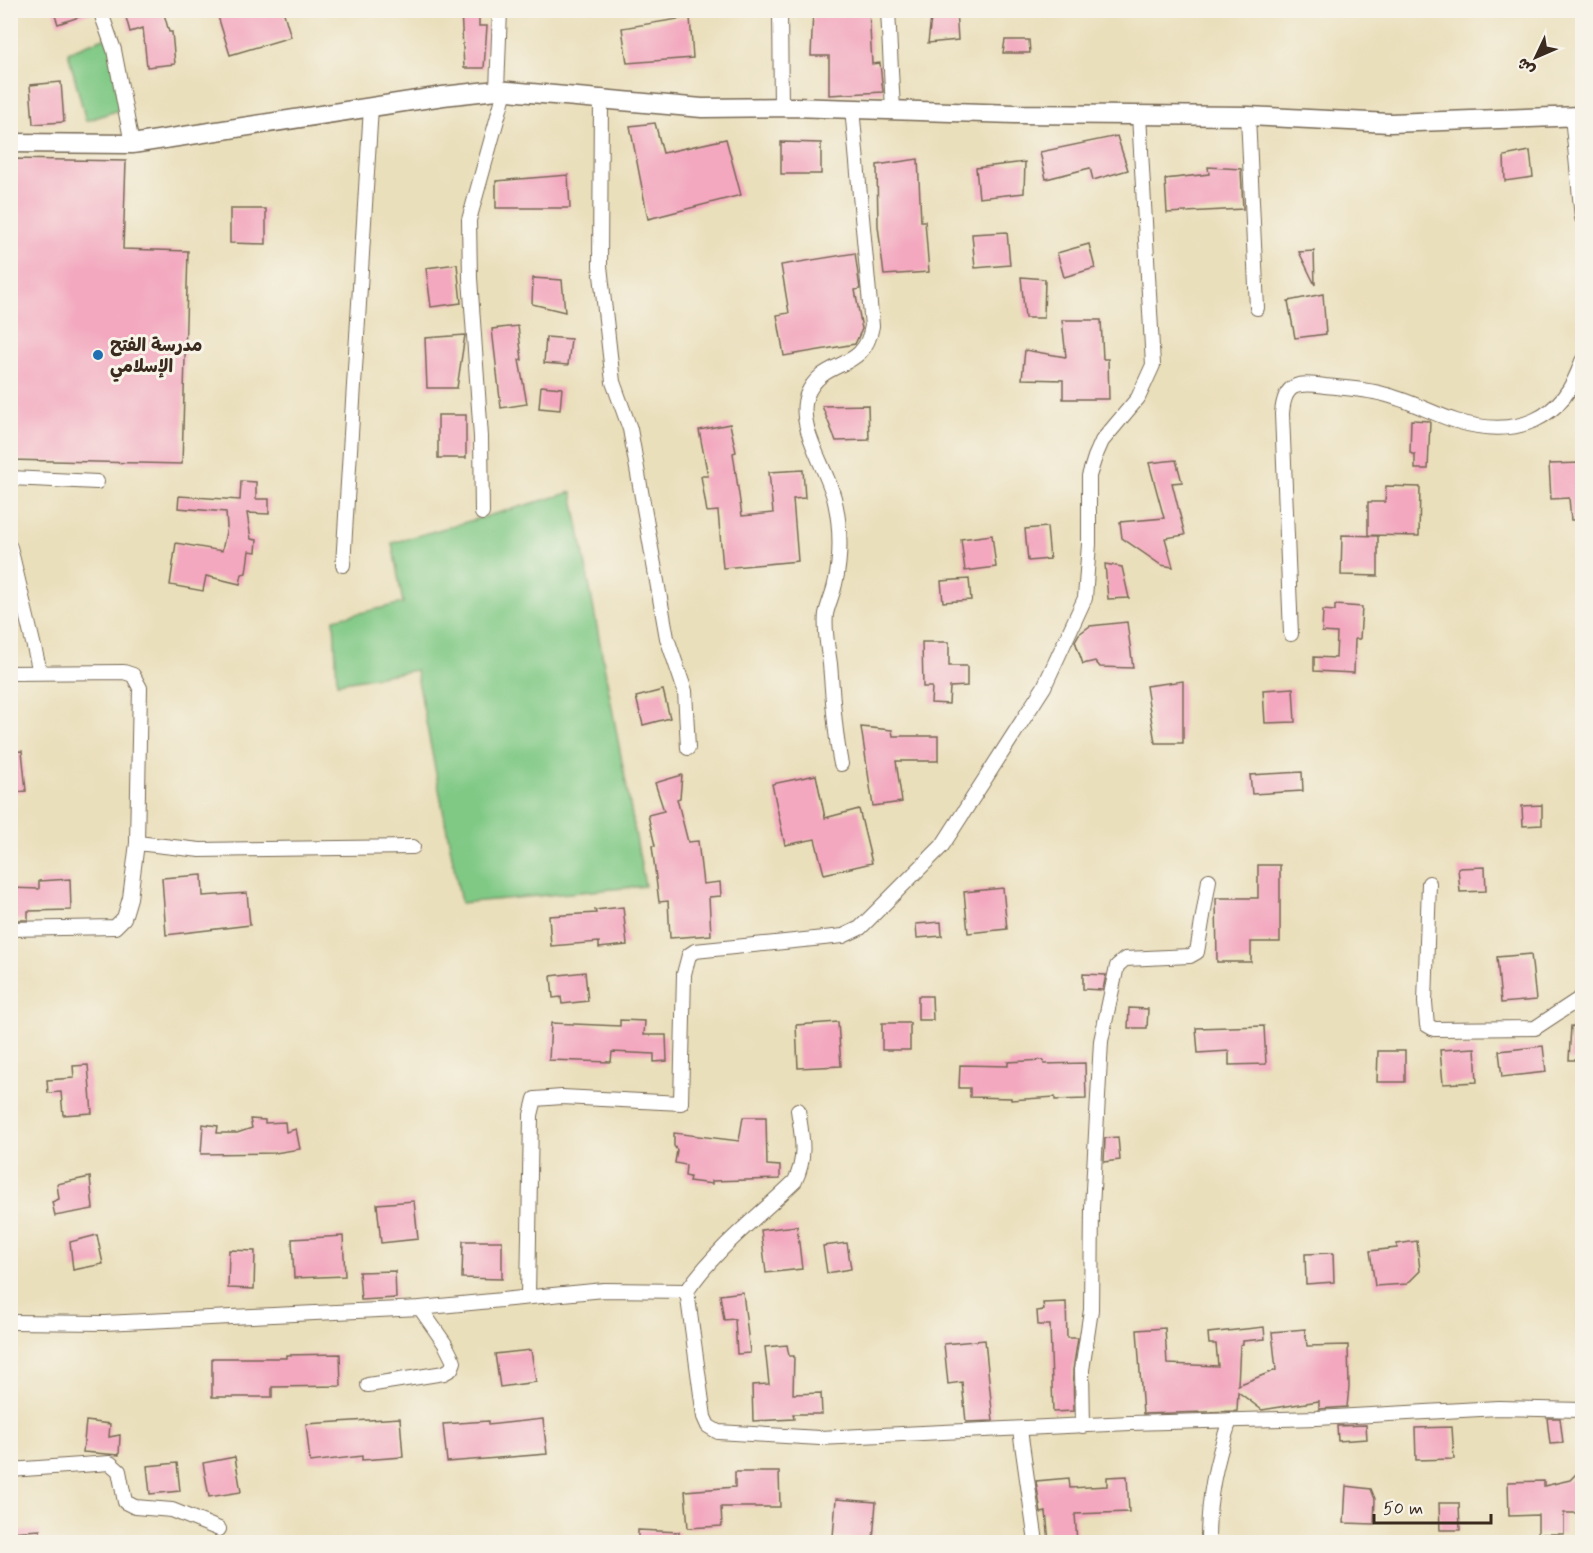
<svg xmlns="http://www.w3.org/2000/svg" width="1593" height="1553" font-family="Mynerve,'Playpen Sans Arabic',sans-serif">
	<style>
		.green { fill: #80c985; stroke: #5e7a52; stroke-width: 1.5 }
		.building { fill: #f3a8bf }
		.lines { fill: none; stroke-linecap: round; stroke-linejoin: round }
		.minor-casing { stroke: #786955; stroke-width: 16 }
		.tertiary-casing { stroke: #786955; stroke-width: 21 }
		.minor { stroke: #fff; stroke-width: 14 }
		.tertiary { stroke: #fff; stroke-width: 18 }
		.poi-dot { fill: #1f6fb2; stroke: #f7f3e8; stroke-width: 2 }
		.labels { text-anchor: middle; stroke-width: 6; stroke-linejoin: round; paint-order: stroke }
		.poi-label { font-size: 18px; font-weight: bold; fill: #3b2a1e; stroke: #f7f3e8; text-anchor: start }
	</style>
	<rect width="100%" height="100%" fill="#f7f3e8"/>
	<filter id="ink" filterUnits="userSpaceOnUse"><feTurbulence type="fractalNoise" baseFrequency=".0167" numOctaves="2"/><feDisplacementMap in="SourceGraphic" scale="12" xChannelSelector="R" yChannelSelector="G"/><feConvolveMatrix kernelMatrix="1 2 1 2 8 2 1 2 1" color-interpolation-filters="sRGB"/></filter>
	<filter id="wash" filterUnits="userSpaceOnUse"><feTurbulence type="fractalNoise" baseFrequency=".008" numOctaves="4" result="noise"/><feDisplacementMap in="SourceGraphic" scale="24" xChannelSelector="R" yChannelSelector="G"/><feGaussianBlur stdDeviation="1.35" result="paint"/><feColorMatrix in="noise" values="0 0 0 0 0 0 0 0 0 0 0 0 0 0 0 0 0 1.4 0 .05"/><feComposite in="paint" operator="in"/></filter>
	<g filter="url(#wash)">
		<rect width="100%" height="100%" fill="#eadfbb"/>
		<!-- green -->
		<g class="green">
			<path d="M 109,36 L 125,108 L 86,121 L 68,52 Z"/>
			<path d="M 572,492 L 645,886 L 461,903 L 416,670 L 337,683 L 334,619 L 403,603 L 392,543 Z"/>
		</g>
		<g id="blocks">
			<!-- building -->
			<g class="building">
				<path d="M 53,10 L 91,10 L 91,13 L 58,24 Z"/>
				<path d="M 124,10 L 163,10 L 169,32 L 172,32 L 175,64 L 147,67 L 143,28 L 130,32 Z"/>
				<path d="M 216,10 L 283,10 L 291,37 L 230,55 Z"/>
				<path d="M 461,10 L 479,10 L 479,26 L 487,26 L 484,68 L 464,68 Z"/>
				<path d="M 813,10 L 869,10 L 872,64 L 880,63 L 883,92 L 829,95 L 829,56 L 811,56 Z"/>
				<path d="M 932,10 L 956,10 L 958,40 L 928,43 Z"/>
				<path d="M 690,17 L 693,58 L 627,63 L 622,28 Z"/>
				<path d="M 1005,40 L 1029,40 L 1030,53 L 1003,53 Z"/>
				<path d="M 61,82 L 64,122 L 33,124 L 30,85 Z"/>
				<path d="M 655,123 L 663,153 L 726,139 L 741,195 L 648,219 L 630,126 Z"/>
				<path d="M 1117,136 L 1128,170 L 1093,180 L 1090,168 L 1046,179 L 1040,152 Z"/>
				<path d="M 781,142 L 821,143 L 821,174 L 781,174 Z"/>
				<path d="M 1530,151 L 1533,177 L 1505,181 L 1504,156 Z"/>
				<path d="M 10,159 L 126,161 L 123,249 L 188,251 L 182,464 L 10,460 Z"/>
				<path d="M 918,159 L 921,221 L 925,221 L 929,272 L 884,275 L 878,226 L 877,165 Z"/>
				<path d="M 1025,162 L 1024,193 L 979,198 L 976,168 Z"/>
				<path d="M 1208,167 L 1241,169 L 1243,209 L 1167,213 L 1165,179 L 1209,174 Z"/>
				<path d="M 568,175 L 570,208 L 496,208 L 496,181 Z"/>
				<path d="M 230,209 L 266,209 L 266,244 L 230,243 Z"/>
				<path d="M 1007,232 L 1010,265 L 975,268 L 972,234 Z"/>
				<path d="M 1089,244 L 1095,268 L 1064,277 L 1057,253 Z"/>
				<path d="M 1314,251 L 1315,285 L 1299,252 Z"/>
				<path d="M 855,253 L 860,289 L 855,290 L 862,329 L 855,344 L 784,356 L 777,315 L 789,313 L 781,265 Z"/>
				<path d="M 457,264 L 461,303 L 431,307 L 426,268 Z"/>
				<path d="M 1021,277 L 1045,279 L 1044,318 L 1025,318 Z"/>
				<path d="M 533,278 L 562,280 L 565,312 L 532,304 Z"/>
				<path d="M 1323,294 L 1326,334 L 1295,338 L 1288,301 Z"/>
				<path d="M 1062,320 L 1101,320 L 1103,359 L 1108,359 L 1109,399 L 1063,399 L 1063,380 L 1022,379 L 1025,350 L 1066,357 Z"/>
				<path d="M 518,326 L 522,360 L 519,360 L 527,404 L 501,408 L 492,329 Z"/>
				<path d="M 465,335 L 457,388 L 427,388 L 425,338 Z"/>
				<path d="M 546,337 L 571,339 L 568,365 L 544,363 Z"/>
				<path d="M 541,386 L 562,388 L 560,410 L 539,408 Z"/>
				<path d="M 868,405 L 869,440 L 836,441 L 822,406 Z"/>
				<rect x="438" y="415" width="28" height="43"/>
				<path d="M 1411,420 L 1430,421 L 1428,469 L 1415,469 L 1415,455 L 1410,453 Z"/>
				<path d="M 730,424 L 736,452 L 733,453 L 742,516 L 773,513 L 769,472 L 803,470 L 805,498 L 793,499 L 798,561 L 723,568 L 718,511 L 707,512 L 701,476 L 708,476 L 699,430 Z"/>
				<path d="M 1176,460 L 1182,482 L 1172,483 L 1185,535 L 1165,538 L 1173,567 L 1161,565 L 1122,538 L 1120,522 L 1164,518 L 1149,463 Z"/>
				<path d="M 1582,463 L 1582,520 L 1571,520 L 1569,498 L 1551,499 L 1549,464 Z"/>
				<path d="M 241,481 L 256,482 L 256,499 L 269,499 L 269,514 L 247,513 L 251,539 L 257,540 L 256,552 L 249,551 L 246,573 L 242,574 L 240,584 L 206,576 L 203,591 L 170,585 L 176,543 L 222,551 L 227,527 L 226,512 L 178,508 L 179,496 L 240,500 Z"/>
				<path d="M 1386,486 L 1420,487 L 1419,536 L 1368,535 L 1368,502 L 1385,502 Z"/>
				<path d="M 1047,527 L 1050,559 L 1028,561 L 1025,529 Z"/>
				<path d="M 992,535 L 996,567 L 965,571 L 961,539 Z"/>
				<path d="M 1342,535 L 1378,536 L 1378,576 L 1341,575 Z"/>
				<path d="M 1105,564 L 1122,567 L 1129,598 L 1108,599 Z"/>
				<path d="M 969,579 L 971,600 L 943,602 L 941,581 Z"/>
				<path d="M 1335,605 L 1362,607 L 1360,639 L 1355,639 L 1354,673 L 1314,671 L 1314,657 L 1336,658 L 1337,633 L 1322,632 L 1323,610 L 1335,611 Z"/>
				<path d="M 1127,622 L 1133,668 L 1100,667 L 1095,661 L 1083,664 L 1075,641 L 1079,634 L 1090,626 Z"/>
				<path d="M 922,642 L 949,642 L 949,666 L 967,666 L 967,686 L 950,687 L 949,704 L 931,703 L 932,687 L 923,687 Z"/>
				<path d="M 1183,681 L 1183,743 L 1155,743 L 1146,686 Z"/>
				<path d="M 1293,688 L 1295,722 L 1265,723 L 1263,690 Z"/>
				<path d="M 663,690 L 670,718 L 643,725 L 636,697 Z"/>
				<path d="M 861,727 L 892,730 L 893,736 L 938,736 L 938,761 L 896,761 L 902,802 L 873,806 Z"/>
				<path d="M 22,751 L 26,791 L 10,793 L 10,752 Z"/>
				<path d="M 1302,772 L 1303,791 L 1252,794 L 1250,775 Z"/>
				<path d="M 682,775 L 680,798 L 677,799 L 688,842 L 698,841 L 703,884 L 720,882 L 721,896 L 709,897 L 711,935 L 670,938 L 668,901 L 659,902 L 652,846 L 655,846 L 648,815 L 664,811 L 655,783 Z"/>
				<path d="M 816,775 L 825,818 L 859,809 L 872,863 L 824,874 L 815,839 L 785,845 L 772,784 Z"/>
				<path d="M 1542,805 L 1542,825 L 1523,826 L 1522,806 Z"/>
				<path d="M 1258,865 L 1280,865 L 1280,942 L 1251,942 L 1251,962 L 1217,962 L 1216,898 L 1258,898 Z"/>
				<path d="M 1485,867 L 1486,891 L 1460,892 L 1458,868 Z"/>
				<path d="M 202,875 L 203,896 L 247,893 L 250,925 L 166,935 L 162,878 Z"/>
				<path d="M 70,879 L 71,910 L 28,911 L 28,920 L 10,920 L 10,888 L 39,889 L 39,881 Z"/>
				<path d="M 1003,888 L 1007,929 L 968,933 L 964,892 Z"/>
				<path d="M 623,907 L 627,945 L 599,948 L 599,942 L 551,946 L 549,916 L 596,913 L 595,910 Z"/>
				<path d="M 941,922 L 942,936 L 917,938 L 916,924 Z"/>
				<path d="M 1531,954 L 1536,1000 L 1501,1003 L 1497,957 Z"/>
				<path d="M 585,972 L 588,1001 L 562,1004 L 561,997 L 553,998 L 551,976 Z"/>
				<path d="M 1083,974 L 1106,975 L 1103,990 L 1083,989 Z"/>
				<path d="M 918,996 L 932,996 L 933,1020 L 918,1020 Z"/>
				<path d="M 1129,1008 L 1148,1009 L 1147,1028 L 1128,1028 Z"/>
				<path d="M 620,1020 L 645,1021 L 644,1035 L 666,1035 L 667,1061 L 654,1062 L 654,1054 L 612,1052 L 611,1062 L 549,1060 L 551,1023 L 620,1026 Z"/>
				<path d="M 838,1022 L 841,1066 L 798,1068 L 796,1025 Z"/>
				<rect x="882" y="1023" width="28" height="27"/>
				<path d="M 1264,1026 L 1266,1064 L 1229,1065 L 1229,1051 L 1198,1053 L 1196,1028 Z"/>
				<path d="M 1571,1026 L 1582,1027 L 1582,1060 L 1569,1060 Z"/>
				<path d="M 1543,1046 L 1546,1072 L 1502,1077 L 1499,1051 Z"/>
				<path d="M 1475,1048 L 1477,1082 L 1443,1084 L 1440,1050 Z"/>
				<path d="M 1378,1051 L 1405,1051 L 1405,1082 L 1377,1082 Z"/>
				<path d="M 1043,1060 L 1044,1064 L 1085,1063 L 1086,1099 L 1055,1100 L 1055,1097 L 1011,1100 L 1011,1098 L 970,1097 L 970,1088 L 959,1088 L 960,1065 L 1008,1066 L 1008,1062 Z"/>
				<path d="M 88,1065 L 92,1113 L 63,1115 L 61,1092 L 48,1093 L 47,1080 L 74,1078 L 73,1066 Z"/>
				<path d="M 743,1117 L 766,1117 L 767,1165 L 780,1166 L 780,1179 L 712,1181 L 712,1184 L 689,1181 L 690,1177 L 685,1176 L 686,1165 L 675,1163 L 677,1150 L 674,1146 L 674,1133 L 739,1141 Z"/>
				<path d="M 250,1119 L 265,1120 L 265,1123 L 285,1122 L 286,1132 L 296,1129 L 300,1149 L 275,1153 L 201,1154 L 203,1124 L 218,1126 L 217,1133 L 237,1133 L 252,1128 Z"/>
				<path d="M 1118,1137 L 1120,1160 L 1104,1162 L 1105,1138 Z"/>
				<path d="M 90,1177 L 93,1209 L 55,1216 L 52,1202 L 59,1199 L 57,1184 Z"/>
				<path d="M 414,1201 L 418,1239 L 381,1243 L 377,1204 Z"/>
				<path d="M 797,1226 L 802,1269 L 766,1273 L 761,1230 Z"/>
				<path d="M 97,1235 L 103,1264 L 73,1270 L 70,1242 Z"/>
				<path d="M 343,1236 L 345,1276 L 294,1278 L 292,1239 Z"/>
				<path d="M 463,1241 L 502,1241 L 502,1279 L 462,1278 Z"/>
				<path d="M 1417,1241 L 1420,1271 L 1407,1284 L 1375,1286 L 1370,1251 L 1397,1248 L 1397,1244 Z"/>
				<path d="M 847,1243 L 851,1269 L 827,1273 L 823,1246 Z"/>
				<path d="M 229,1250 L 255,1251 L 254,1289 L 228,1288 Z"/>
				<path d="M 1333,1253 L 1334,1282 L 1306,1284 L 1305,1254 Z"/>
				<path d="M 395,1271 L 396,1298 L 361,1300 L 359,1272 Z"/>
				<path d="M 743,1292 L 750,1353 L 737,1354 L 735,1319 L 724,1320 L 720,1295 Z"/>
				<path d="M 1066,1302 L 1067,1338 L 1078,1338 L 1073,1370 L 1074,1411 L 1053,1412 L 1050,1325 L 1038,1325 L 1037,1311 L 1044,1310 L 1043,1303 Z"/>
				<path d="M 1264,1327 L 1265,1339 L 1243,1341 L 1243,1344 L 1240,1345 L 1238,1385 L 1276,1370 L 1272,1332 L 1305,1329 L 1307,1346 L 1348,1345 L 1349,1387 L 1347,1407 L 1319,1409 L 1319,1401 L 1262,1410 L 1238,1392 L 1237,1411 L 1143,1414 L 1137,1330 L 1165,1328 L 1167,1364 L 1218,1366 L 1216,1344 L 1209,1344 L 1208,1333 Z"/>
				<path d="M 985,1340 L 993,1421 L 966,1422 L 962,1382 L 948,1384 L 944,1344 Z"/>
				<path d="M 787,1345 L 789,1356 L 794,1356 L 793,1394 L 821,1393 L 822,1414 L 793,1414 L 794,1419 L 753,1421 L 752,1385 L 769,1384 L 765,1347 Z"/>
				<path d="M 531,1350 L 536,1382 L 500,1387 L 495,1354 Z"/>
				<path d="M 340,1354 L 341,1386 L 272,1387 L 272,1397 L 212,1397 L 212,1358 L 286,1358 L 286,1355 Z"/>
				<path d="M 400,1418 L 403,1457 L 362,1460 L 362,1456 L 310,1462 L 306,1424 Z"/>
				<path d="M 1547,1418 L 1560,1418 L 1563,1443 L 1550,1444 Z"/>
				<path d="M 543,1419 L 547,1454 L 447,1462 L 443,1424 L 488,1421 L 488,1425 Z"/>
				<path d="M 86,1421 L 110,1424 L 109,1437 L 120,1435 L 119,1455 L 83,1452 Z"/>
				<path d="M 1366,1425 L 1367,1439 L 1338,1441 L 1337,1426 Z"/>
				<path d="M 1452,1427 L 1454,1459 L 1416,1460 L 1415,1428 Z"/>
				<path d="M 235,1457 L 241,1492 L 209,1497 L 203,1463 Z"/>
				<path d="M 177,1463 L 180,1491 L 150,1494 L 147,1466 Z"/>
				<path d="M 1582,1468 L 1582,1513 L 1564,1513 L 1564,1534 L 1538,1534 L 1538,1515 L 1509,1516 L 1508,1482 L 1544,1481 L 1544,1486 L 1570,1480 Z"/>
				<path d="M 735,1472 L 779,1472 L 780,1507 L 721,1507 L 722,1526 L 688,1528 L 685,1491 L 735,1487 Z"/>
				<path d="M 1127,1476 L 1129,1512 L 1075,1514 L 1077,1542 L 1049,1542 L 1046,1512 L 1041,1513 L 1036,1481 L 1069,1478 L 1070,1488 L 1107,1486 L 1107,1477 Z"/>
				<path d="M 1346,1486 L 1371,1489 L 1375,1499 L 1374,1524 L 1344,1523 Z"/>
				<path d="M 836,1499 L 876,1502 L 873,1540 L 833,1537 Z"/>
				<path d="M 1439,1503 L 1459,1503 L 1460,1530 L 1440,1530 Z"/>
				<path d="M 40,1530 L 41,1542 L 10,1542 L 10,1532 Z"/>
				<path d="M 638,1530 L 679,1532 L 679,1542 L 638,1542 Z"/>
			</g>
		</g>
	</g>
	<g filter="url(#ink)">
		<use href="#blocks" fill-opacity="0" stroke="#786955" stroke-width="1.5"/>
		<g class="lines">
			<defs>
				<g id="minor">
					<path d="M 100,10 L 114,50 L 132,144"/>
					<path d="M 780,10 L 781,107"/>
					<path d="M 888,10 L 893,110"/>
					<path d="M 497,90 L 500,10"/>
					<path d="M 601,97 L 600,266 L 613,382 L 630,429 L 667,638 L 685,691 L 688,748"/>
					<path d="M 1248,116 L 1257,308"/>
					<path d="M 1572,116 L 1582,218"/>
					<path d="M 10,478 L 97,482"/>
					<path d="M 482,513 L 481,437 L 470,278 L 469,220 L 505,91"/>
					<path d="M 10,547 L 40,672"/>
					<path d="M 343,565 L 371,107"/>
					<path d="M 1291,634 L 1282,414 C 1284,383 1297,382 1325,386 C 1344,388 1365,389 1383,394 C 1409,400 1431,413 1456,421 C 1516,439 1563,421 1582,361"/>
					<path d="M 10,673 L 124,672 L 133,675 L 140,688 L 137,843 L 130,898 L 124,918 L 115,927 L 10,929"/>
					<path d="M 841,764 C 834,730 833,698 830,664 C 828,649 824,630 826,614 C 828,604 833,594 835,584 C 841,559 841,528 835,502 C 829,471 795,426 807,395 C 823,356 864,374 872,326 L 852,108"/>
					<path d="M 137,843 L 200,850 L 413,847"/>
					<path d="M 1429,883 L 1425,1002 L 1427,1025 L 1434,1029 L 1535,1028 L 1582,997"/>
					<path d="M 798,1110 C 802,1136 807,1157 795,1181 C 757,1218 717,1247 687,1291 L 704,1417 L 708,1426 L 718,1432 L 820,1438 L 1130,1423 L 1317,1418 L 1498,1408 L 1582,1410"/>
					<path d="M 528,1297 L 531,1115 L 535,1099 L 562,1097 L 681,1103 L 684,974 L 689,955 L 695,951 L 843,936 L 860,928 L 942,846 L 1044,687 L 1085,598 L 1089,544 L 1089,476 L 1095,457 L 1102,441 L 1138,398 L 1153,365 L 1139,115"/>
					<path d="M 10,1322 L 104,1323 L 420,1308 L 604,1290 L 687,1291"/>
					<path d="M 368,1385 L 444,1373 L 451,1369 L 454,1362 L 445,1344 L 420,1308"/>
					<path d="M 1083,1426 L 1082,1370 L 1091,1310 L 1092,1208 L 1101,1041 L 1117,966 L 1125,959 L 1190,956 L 1197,952 L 1209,880"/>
					<path d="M 1020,1430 L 1036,1542"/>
					<path d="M 10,1470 L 110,1463 L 119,1471 L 125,1502 L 135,1507 L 172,1510 L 219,1529"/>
					<path d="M 1208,1542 C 1208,1497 1215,1464 1230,1420"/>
				</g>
				<path id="tertiary" d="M 10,143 L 132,144 L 443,96 L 497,90 L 702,108 L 792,107 L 1015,114 L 1248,116 L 1390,123 L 1582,116"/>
			</defs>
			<!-- minor casing -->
			<use href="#minor" class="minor-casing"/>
			<!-- tertiary casing -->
			<use href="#tertiary" class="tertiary-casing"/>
			<!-- minor -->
			<use href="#minor" class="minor"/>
			<!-- tertiary -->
			<use href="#tertiary" class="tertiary"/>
		</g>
	</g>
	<!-- markers -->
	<circle class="poi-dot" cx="98" cy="355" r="6"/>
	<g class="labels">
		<!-- poi labels -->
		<g class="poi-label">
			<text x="110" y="351">مدرسة الفتح<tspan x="110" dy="21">الإسلامي</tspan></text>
		</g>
	</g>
	<!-- margin -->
	<rect width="1593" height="1553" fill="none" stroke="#f7f3e8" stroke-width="36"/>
	<!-- north arrow -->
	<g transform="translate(1536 57) rotate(226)" stroke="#f7f3e8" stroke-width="4.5" paint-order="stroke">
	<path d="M0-4.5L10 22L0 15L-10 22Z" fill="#3b2a1e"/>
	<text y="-9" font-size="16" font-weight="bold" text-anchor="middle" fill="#3b2a1e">ش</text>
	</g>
	<!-- scale -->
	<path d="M1374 1514v9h117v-9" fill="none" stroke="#3b2a1e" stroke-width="3"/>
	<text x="1383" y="1514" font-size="18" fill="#3b2a1e" stroke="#f7f3e8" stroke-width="4.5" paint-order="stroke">50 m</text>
</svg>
